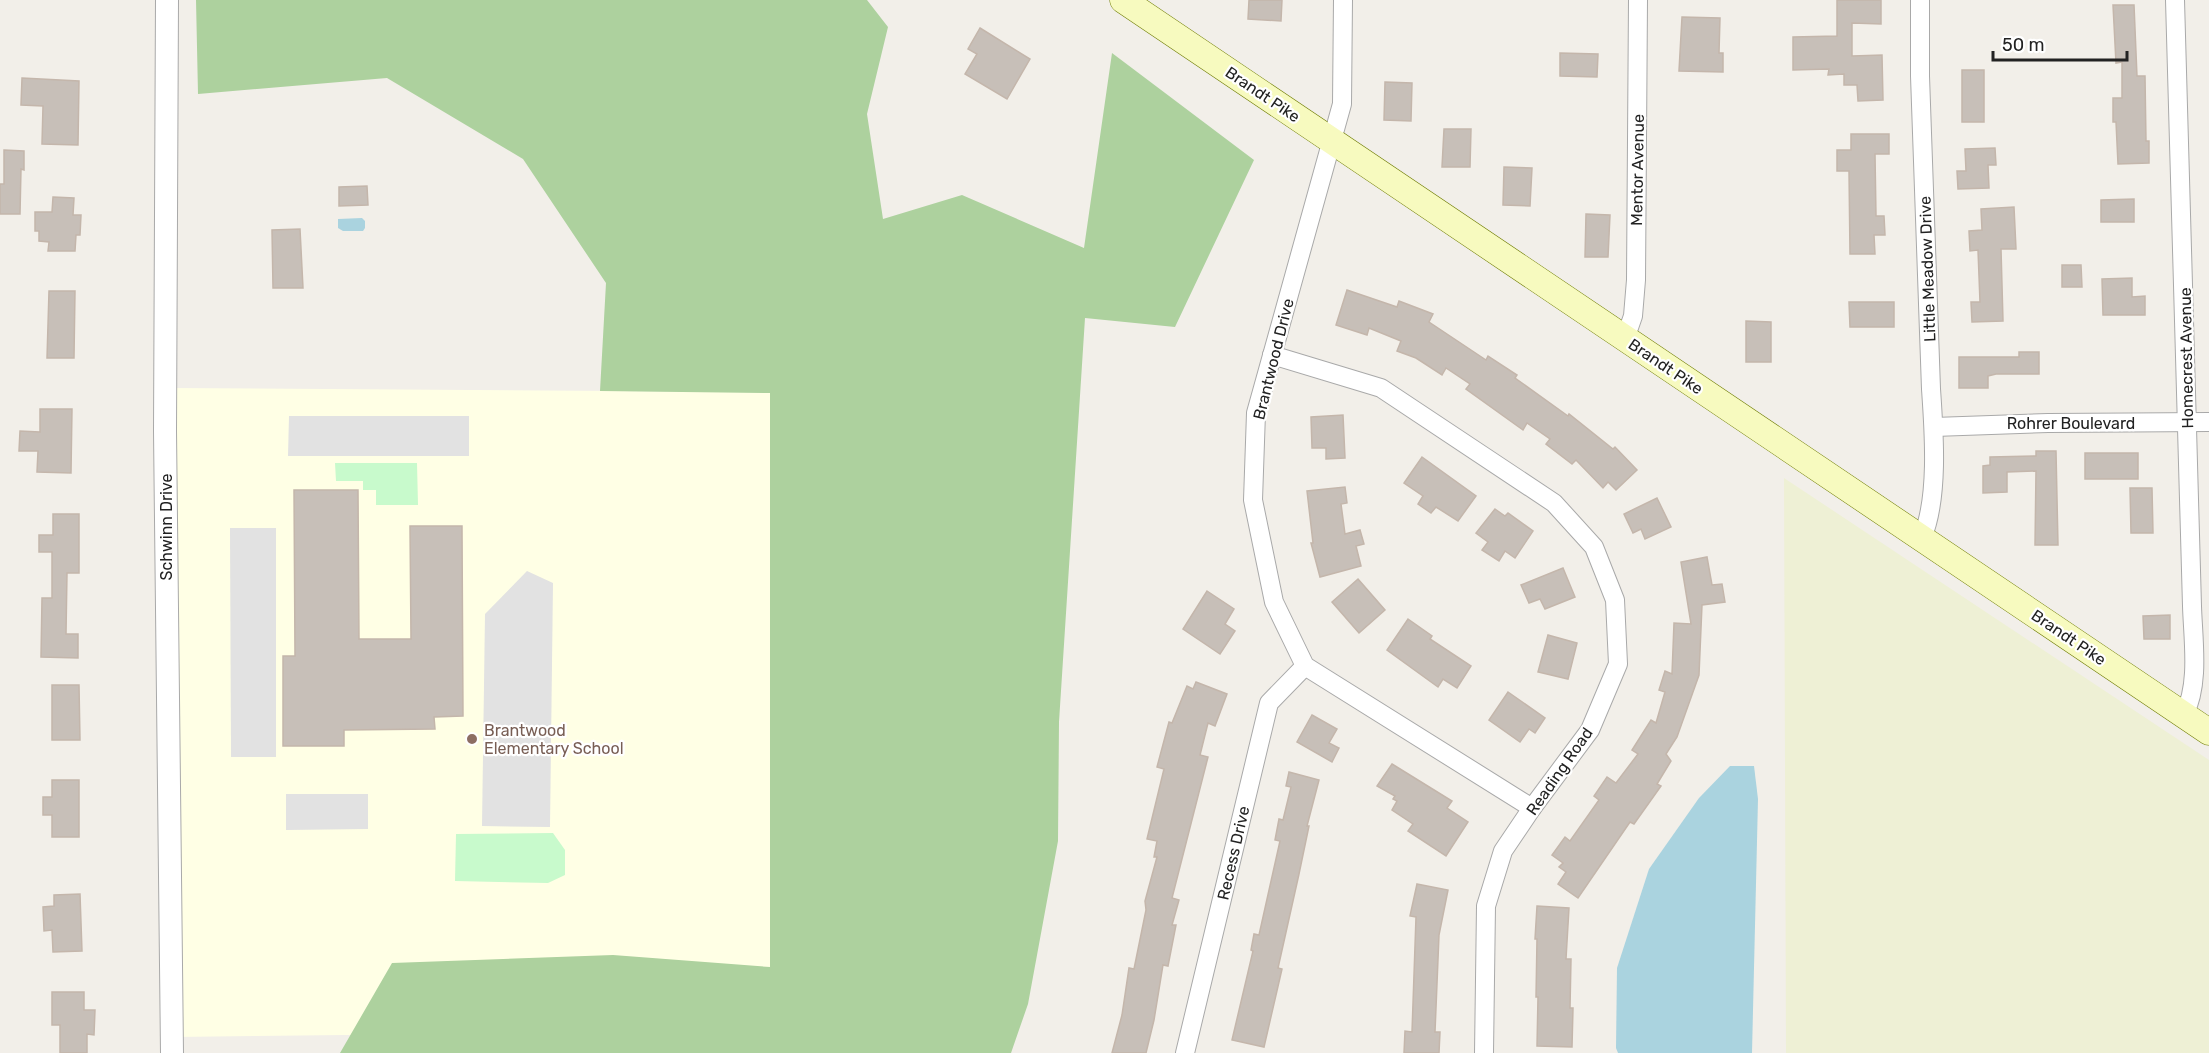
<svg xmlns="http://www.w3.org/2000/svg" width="2209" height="1053" font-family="Rubik,sans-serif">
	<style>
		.education { fill: #ffffe5 }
		.farmland { fill: #eef0d5 }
		.forest { fill: #add19e }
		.park { fill: #c8facc }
		.parking { fill: #e2e2e2 }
		.water { fill: #aad3df }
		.building { fill: #c7bfb8; stroke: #c4b6ab; stroke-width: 1.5 }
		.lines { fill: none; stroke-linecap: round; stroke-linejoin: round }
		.minor-casing { stroke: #a9a9a9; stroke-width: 20 }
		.tertiary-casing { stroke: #a9a9a9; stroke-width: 24 }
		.secondary-casing { stroke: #707d05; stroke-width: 27 }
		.minor { stroke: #fff; stroke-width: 18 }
		.tertiary { stroke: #fff; stroke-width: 22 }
		.secondary { stroke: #f7fabf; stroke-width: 26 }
		.education-dot { fill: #8d6e63; stroke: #fff; stroke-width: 2 }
		.labels { text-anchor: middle; stroke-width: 4.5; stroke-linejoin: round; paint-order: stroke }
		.street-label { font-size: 16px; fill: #222; stroke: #fff }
		.education-label { font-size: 16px; fill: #785e54; stroke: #fff; text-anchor: start }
	</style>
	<rect width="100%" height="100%" fill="#f2efe9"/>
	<!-- education -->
	<path class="education" d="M 166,388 L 770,392 L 783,1030 L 172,1037 Z"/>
	<!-- farmland -->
	<path class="farmland" d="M 1784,478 L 2209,760 L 2209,1053 L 1786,1053 Z"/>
	<!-- forest -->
	<path class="forest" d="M 196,0 L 867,0 L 888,27 L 867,114 L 883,219 L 962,195 L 1084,248 L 1112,53 L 1254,160 L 1175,327 L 1085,318 L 1059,722 L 1058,841 L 1028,1004 L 1011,1053 L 340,1053 L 392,963 L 613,955 L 770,967 L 770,393 L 600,391 L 606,283 L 523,159 L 387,78 L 198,94 Z"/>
	<!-- park -->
	<g class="park">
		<path d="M 335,463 L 417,463 L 418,505 L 376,505 L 376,490 L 363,490 L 363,481 L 336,481 Z"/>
		<path d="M 553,833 L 565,850 L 565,875 L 548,883 L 455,881 L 456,834 Z"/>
	</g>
	<!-- parking -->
	<g class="parking">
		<path d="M 289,416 L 469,416 L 469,456 L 288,456 Z"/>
		<path d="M 230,528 L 276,528 L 276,757 L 231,757 Z"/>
		<path d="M 527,571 L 553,583 L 550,827 L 482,826 L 485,614 Z"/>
		<path d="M 286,794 L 368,794 L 368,829 L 286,830 Z"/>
	</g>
	<!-- water -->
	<g class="water">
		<path d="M 362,218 L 365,221 L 365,228 L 363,231 L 343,231 L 338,228 L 338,219 Z"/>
		<path d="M 1730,766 L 1754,766 L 1758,799 L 1752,1053 L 1618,1053 L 1616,1048 L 1617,968 L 1649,869 L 1699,798 Z"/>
	</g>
	<!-- building -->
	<g class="building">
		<path d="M 1249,0 L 1282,0 L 1281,21 L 1248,19 Z"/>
		<path d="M 1837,0 L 1881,0 L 1881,24 L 1852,23 L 1852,56 L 1882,55 L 1883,100 L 1858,101 L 1857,85 L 1844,85 L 1844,74 L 1828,75 L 1829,69 L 1793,70 L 1793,37 L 1837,36 Z"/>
		<path d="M 2113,5 L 2134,5 L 2137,76 L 2145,76 L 2146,141 L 2149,141 L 2149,163 L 2118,164 L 2116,122 L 2113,122 L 2113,98 L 2122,98 L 2122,62 L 2116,63 Z"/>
		<path d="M 1682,17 L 1720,18 L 1719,53 L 1723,53 L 1723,72 L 1679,71 Z"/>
		<path d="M 980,28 L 1030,59 L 1007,99 L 965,74 L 977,54 L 968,49 Z"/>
		<path d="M 1560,53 L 1598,54 L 1597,77 L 1560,76 Z"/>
		<rect x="1962" y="70" width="22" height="52"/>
		<path d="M 22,78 L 79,81 L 78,145 L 42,144 L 43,106 L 21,105 Z"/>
		<path d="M 1385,82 L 1412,83 L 1411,121 L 1384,120 Z"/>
		<path d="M 1444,129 L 1471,129 L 1470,167 L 1442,167 Z"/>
		<path d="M 1851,134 L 1889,134 L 1889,154 L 1875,154 L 1876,216 L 1884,216 L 1885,235 L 1874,235 L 1875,254 L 1850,254 L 1849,171 L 1837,171 L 1837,150 L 1851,150 Z"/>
		<path d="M 1995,148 L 1996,165 L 1988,165 L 1989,188 L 1958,189 L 1957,171 L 1966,171 L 1965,149 Z"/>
		<path d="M 4,150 L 24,151 L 24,170 L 21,169 L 20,214 L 0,214 L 0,184 L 4,184 Z"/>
		<path d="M 1504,167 L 1532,168 L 1530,206 L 1503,205 Z"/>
		<path d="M 367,186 L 368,205 L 339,206 L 339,187 Z"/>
		<path d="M 53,197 L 74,198 L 73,215 L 81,215 L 80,235 L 76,235 L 75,251 L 48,251 L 49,242 L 39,241 L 39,231 L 35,231 L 35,212 L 52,212 Z"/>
		<path d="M 2134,199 L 2134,222 L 2101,222 L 2101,200 Z"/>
		<path d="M 2014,207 L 2016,249 L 2001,249 L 2003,321 L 1972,322 L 1971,302 L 1980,302 L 1978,250 L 1970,251 L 1969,231 L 1982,230 L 1981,209 Z"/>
		<path d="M 1586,214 L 1610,215 L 1608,257 L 1585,257 Z"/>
		<path d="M 300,229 L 303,288 L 273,288 L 272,230 Z"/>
		<path d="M 2062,265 L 2081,265 L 2082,287 L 2062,287 Z"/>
		<path d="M 2132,278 L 2132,297 L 2145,296 L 2145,315 L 2103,315 L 2102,279 Z"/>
		<path d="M 1347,290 L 1397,307 L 1399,301 L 1433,314 L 1429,322 L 1486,360 L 1488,356 L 1517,375 L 1515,378 L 1568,416 L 1569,414 L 1613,449 L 1615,447 L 1637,470 L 1616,490 L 1608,482 L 1603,488 L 1576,460 L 1572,464 L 1546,444 L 1550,439 L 1527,423 L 1523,430 L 1466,389 L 1470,384 L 1446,368 L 1442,375 L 1416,358 L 1397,351 L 1401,341 L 1369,328 L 1367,335 L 1336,325 Z"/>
		<path d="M 49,291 L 75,291 L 74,358 L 47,358 Z"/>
		<path d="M 1849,302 L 1894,302 L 1894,327 L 1850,327 Z"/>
		<path d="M 1746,321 L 1771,322 L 1771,362 L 1746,362 Z"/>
		<path d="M 2019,352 L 2039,352 L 2039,374 L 1996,374 L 1988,376 L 1988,388 L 1959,388 L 1959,357 L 2019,357 Z"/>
		<path d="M 40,409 L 72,409 L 71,473 L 37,472 L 38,451 L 19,451 L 20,431 L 40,432 Z"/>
		<path d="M 1343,415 L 1345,458 L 1326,459 L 1326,448 L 1312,448 L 1311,417 Z"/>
		<path d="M 2036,451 L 2056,451 L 2058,545 L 2035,545 L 2036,471 L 2007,472 L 2007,492 L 1983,493 L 1983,466 L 1990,465 L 1990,457 L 2036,456 Z"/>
		<rect x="2085" y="453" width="53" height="26"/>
		<path d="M 1422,457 L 1476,496 L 1458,521 L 1436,507 L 1431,513 L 1418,504 L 1423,496 L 1404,483 Z"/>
		<path d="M 1345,487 L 1347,503 L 1341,504 L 1345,534 L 1360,530 L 1364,544 L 1356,546 L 1361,566 L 1320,577 L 1311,543 L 1313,543 L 1307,491 Z"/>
		<path d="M 2130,488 L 2152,488 L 2153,533 L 2131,533 Z"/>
		<path d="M 294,490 L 358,490 L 359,639 L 411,639 L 410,526 L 462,526 L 463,716 L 434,717 L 435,729 L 344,730 L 344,746 L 283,746 L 283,656 L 295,656 Z"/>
		<path d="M 1657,498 L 1671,527 L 1645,539 L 1641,529 L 1633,533 L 1624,514 Z"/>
		<path d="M 1495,509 L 1505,516 L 1508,513 L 1533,531 L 1515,558 L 1505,551 L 1499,561 L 1482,550 L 1488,542 L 1476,533 Z"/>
		<path d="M 53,514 L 79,514 L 79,573 L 67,573 L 66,634 L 78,634 L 78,658 L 41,657 L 42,598 L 52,598 L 52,552 L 39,552 L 39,535 L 53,535 Z"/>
		<path d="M 1707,557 L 1712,585 L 1722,584 L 1725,602 L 1702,605 L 1699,675 L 1677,737 L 1666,754 L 1671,761 L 1657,784 L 1661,786 L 1634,824 L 1630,822 L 1578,898 L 1558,884 L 1566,872 L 1559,867 L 1563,863 L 1552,855 L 1565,837 L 1570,841 L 1599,800 L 1594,796 L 1607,777 L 1616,783 L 1638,754 L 1632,750 L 1651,720 L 1656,723 L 1665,692 L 1659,690 L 1665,671 L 1672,674 L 1674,623 L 1691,624 L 1681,562 Z"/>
		<path d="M 1563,568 L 1575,597 L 1545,609 L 1540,599 L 1529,603 L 1521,585 Z"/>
		<path d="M 1358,579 L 1385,610 L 1359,633 L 1332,602 Z"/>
		<path d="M 1207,591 L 1234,609 L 1225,624 L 1235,631 L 1220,654 L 1183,629 Z"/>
		<path d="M 2170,615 L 2170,639 L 2144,639 L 2143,616 Z"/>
		<path d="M 1408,619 L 1432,636 L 1430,639 L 1471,666 L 1457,688 L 1443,679 L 1438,687 L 1387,650 Z"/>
		<path d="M 1548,635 L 1577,643 L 1568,679 L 1538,672 Z"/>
		<path d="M 1196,682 L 1227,694 L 1215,726 L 1208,723 L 1200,755 L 1208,757 L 1172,898 L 1179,900 L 1172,925 L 1176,925 L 1168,966 L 1163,965 L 1154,1020 L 1146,1053 L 1112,1053 L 1122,1015 L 1129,968 L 1134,969 L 1146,910 L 1145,901 L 1157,857 L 1154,857 L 1157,841 L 1147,839 L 1164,769 L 1157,767 L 1169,722 L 1172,723 L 1187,686 L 1193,689 Z"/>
		<path d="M 52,685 L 79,685 L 80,740 L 52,740 Z"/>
		<path d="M 1508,692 L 1545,718 L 1535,733 L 1529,729 L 1520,742 L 1489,720 Z"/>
		<path d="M 1312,715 L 1337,729 L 1329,743 L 1339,748 L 1332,762 L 1297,742 Z"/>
		<path d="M 1392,764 L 1452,801 L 1447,808 L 1468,822 L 1446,856 L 1408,831 L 1413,824 L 1392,810 L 1397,801 L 1393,799 L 1395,796 L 1377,786 Z"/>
		<path d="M 1289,772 L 1319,780 L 1307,826 L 1309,826 L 1299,874 L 1278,968 L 1282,969 L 1264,1047 L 1232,1040 L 1253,951 L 1251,950 L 1254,934 L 1259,935 L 1280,841 L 1275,840 L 1279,819 L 1283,820 L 1291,787 L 1286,786 Z"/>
		<path d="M 52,780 L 79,780 L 79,837 L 52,837 L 52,815 L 43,815 L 43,797 L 52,797 Z"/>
		<path d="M 1417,884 L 1448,890 L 1439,935 L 1435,1032 L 1440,1032 L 1439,1053 L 1404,1053 L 1405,1031 L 1412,1032 L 1416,917 L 1410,916 Z"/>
		<path d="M 80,894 L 82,951 L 53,952 L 52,930 L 44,931 L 43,907 L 54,906 L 54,895 Z"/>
		<path d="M 1537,906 L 1569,908 L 1566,959 L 1571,959 L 1570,1008 L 1573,1008 L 1572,1047 L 1537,1046 L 1538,997 L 1536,997 L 1537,939 L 1535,939 Z"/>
		<path d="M 52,992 L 84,992 L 84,1010 L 95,1010 L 94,1035 L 87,1034 L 87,1053 L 60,1053 L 60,1025 L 52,1025 Z"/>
	</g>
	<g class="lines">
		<defs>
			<g id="minor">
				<path d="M 1343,0 L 1342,104 L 1256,413 L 1253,500 L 1274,602 L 1305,666 L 1532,808"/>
				<path d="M 1920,0 L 1920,76 L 1931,389 C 1934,432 1939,498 1922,538"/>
				<path d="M 2175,0 L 2192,606 C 2193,640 2200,684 2184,715"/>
				<path d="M 1625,339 L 1633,316 L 1636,280 L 1638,0"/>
				<path d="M 1272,355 L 1381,388 L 1554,503 L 1594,547 L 1615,600 L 1618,664 L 1590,730 L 1532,808 L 1503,851 L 1486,906 L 1484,1053"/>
				<path d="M 1934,427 L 2048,423 L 2209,422"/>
				<path d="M 1185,1053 L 1269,703 L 1305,666"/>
			</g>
			<path id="tertiary" d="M 167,0 L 165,431 L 172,1053"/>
			<path id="secondary" d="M 1123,0 L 2209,732"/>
		</defs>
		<!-- minor casing -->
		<use href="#minor" class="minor-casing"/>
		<!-- tertiary casing -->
		<use href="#tertiary" class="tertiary-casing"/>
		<!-- secondary casing -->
		<use href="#secondary" class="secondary-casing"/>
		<!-- minor -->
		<use href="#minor" class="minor"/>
		<!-- tertiary -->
		<use href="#tertiary" class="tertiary"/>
		<!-- secondary -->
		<use href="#secondary" class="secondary"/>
	</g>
	<!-- markers -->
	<circle class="education-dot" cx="472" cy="739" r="6"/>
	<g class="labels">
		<!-- street labels -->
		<g class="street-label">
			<text transform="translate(1263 94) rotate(34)" y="6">Brandt Pike</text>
			<text transform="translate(1637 170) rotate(-89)" y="6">Mentor Avenue</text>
			<text transform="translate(1927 269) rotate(-92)" y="6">Little Meadow Drive</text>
			<text transform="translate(2186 358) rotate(-91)" y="6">Homecrest Avenue</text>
			<text transform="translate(1273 359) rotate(-76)" y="6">Brantwood Drive</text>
			<text transform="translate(1666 366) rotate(34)" y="6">Brandt Pike</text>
			<text x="2071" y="429">Rohrer Boulevard</text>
			<text transform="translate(166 527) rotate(-90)" y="6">Schwinn Drive</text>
			<text transform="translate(2069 637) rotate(34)" y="6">Brandt Pike</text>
			<text transform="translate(1559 771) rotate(-55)" y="6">Reading Road</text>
			<text transform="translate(1233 853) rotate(-77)" y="6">Recess Drive</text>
		</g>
		<!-- education labels -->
		<g class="education-label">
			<text x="484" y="736">Brantwood<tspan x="484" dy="18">Elementary School</tspan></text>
		</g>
	</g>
	<!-- scale -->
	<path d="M1993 51v9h134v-9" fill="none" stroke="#222222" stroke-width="3"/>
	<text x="2002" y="51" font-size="18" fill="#222222" stroke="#ffffff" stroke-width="4.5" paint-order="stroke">50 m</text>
</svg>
